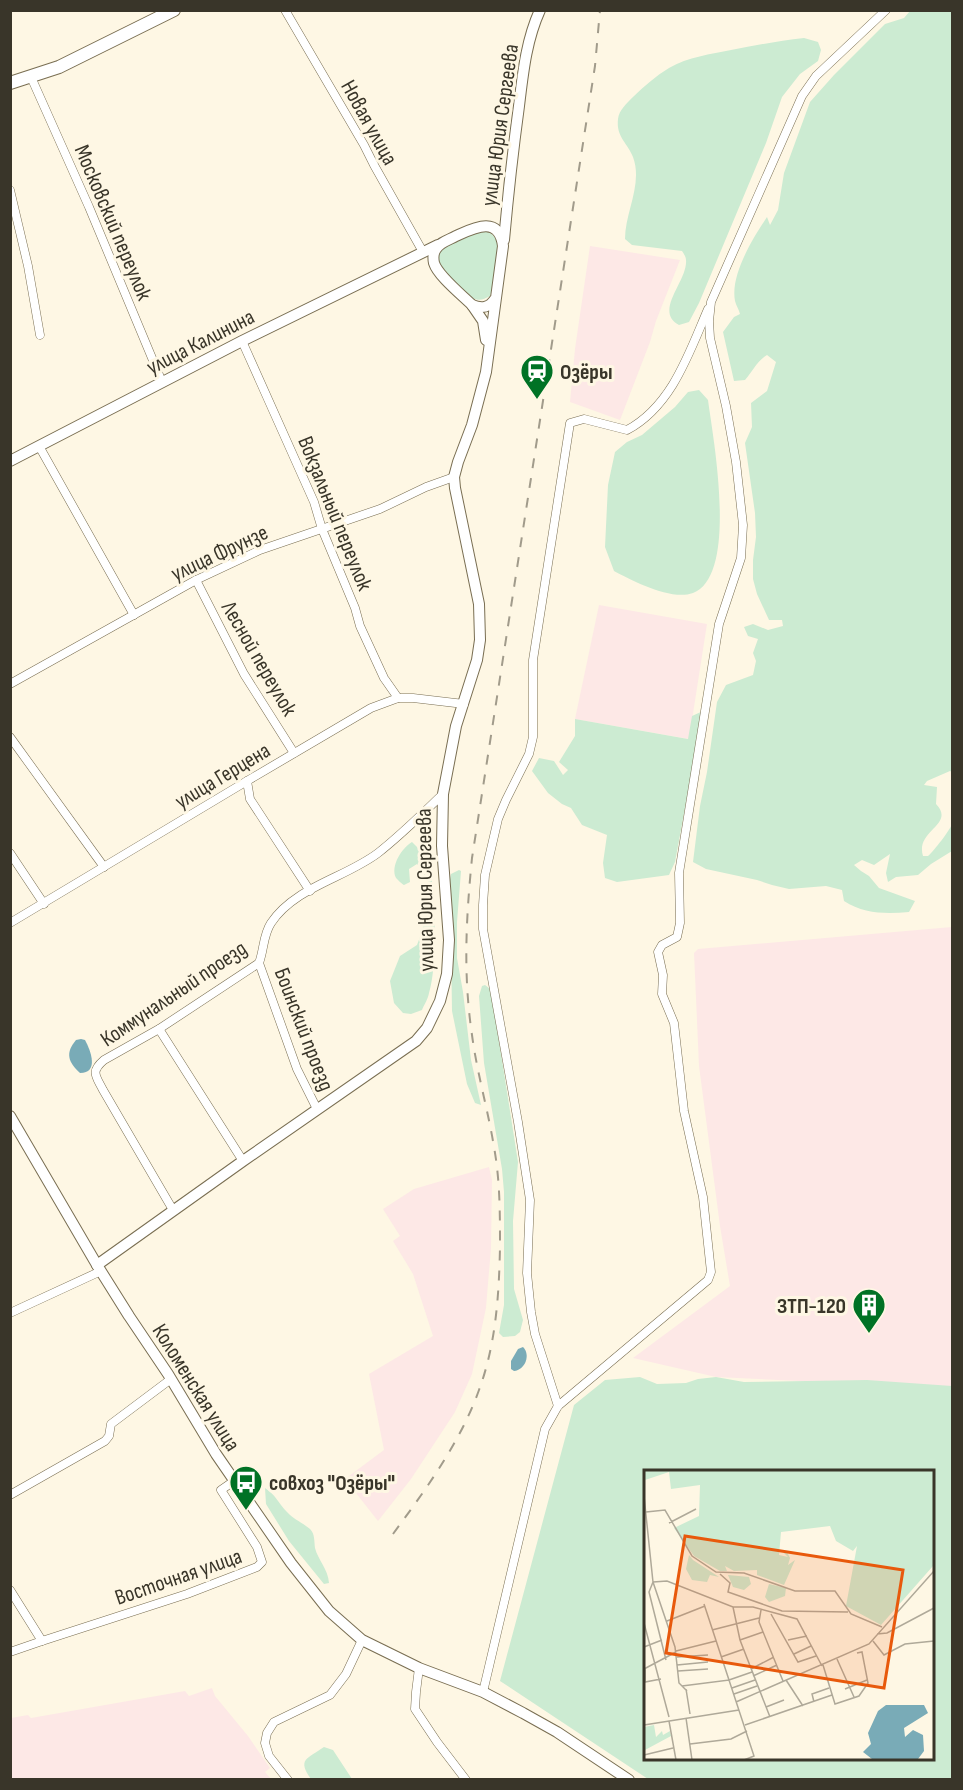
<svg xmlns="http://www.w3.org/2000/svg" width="963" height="1790" font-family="'Sofia Sans Condensed',sans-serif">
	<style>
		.industrial { fill: #fde8e6 }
		.green { fill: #ccebd2; fill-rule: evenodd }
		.water { fill: #79abb7 }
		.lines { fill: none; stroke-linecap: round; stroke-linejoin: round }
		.street-casing { stroke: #796e52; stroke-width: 9 }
		.secondary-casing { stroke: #796e52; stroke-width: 12 }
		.primary-casing { stroke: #796e52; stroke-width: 14 }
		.street { stroke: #fff; stroke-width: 8 }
		.secondary { stroke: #fff; stroke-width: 10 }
		.primary { stroke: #fff; stroke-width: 12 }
		.rail { stroke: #a19b8b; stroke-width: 2; stroke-dasharray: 10 10; stroke-linecap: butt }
		.labels { text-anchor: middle; stroke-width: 6; stroke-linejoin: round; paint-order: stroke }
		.street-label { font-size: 22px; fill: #393529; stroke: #fef7e4 }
		.poi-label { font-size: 22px; font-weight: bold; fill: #393529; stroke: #fef7e4; text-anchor: start }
		.inset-road { fill: none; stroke: #afa999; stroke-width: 1.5 }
		.view { fill: #e8590c; fill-opacity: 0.15; stroke: #e8590c; stroke-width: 3 }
		.inset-edge { fill: none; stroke: #393529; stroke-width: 3 }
	</style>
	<rect width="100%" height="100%" fill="#fef7e4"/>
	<!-- industrial -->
	<g class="industrial">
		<path d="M 590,246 L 680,260 L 656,321 L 650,342 L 620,420 L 570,402 L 575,349 Z"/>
		<path d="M 599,605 L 707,624 L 689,739 L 575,719 Z"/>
		<path d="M 952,927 L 952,1388 L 716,1377 L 633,1358 L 730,1286 L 720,1226 L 699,1066 L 694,953 L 698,949 Z"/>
		<path d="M 489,1167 L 492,1180 L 491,1248 L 486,1308 L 472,1374 L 455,1412 L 411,1479 L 378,1521 L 345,1479 L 384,1450 L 369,1374 L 433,1336 L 413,1274 L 393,1241 L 400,1236 L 383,1209 L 414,1189 Z"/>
		<path d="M 212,1688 L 215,1696 L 248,1736 L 270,1768 L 265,1772 L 271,1779 L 11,1779 L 11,1718 L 28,1715 L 31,1718 L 185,1691 L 189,1696 Z"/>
	</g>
	<!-- green -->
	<g class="green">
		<path d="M 910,11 L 952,11 L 952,772 L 950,771 L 927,781 L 924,785 L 937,787 L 936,804 C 956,825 915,830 923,856 L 928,856 C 934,851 950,830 952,824 C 953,821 952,817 952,814 L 952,851 L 931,864 L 918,875 L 896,877 L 888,882 L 886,873 L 890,854 L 874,865 L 862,860 L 854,865 L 861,871 L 869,876 L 879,888 L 915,901 L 909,912 C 886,914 864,914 844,901 L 842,890 L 826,886 L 789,889 L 772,885 L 757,880 L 706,869 L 693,862 L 700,806 L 707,772 L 717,702 L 726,685 L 753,675 L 756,661 L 753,653 L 758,639 L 748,636 L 744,627 L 753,624 L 768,630 L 783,626 L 782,620 L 769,620 L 757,594 L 753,579 L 753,560 L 756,537 L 755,513 L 745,443 L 752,427 L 751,403 L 767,391 L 776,362 L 767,355 C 757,361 753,371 745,380 L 734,381 L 723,332 L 734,317 L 740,314 C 739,310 736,305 735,301 C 730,275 753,238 767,217 L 770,225 L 778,210 L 784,173 L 810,102 L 834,75 L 885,24 L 904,18 Z"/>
		<path d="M 804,38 L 818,42 L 821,50 L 818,61 L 800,74 L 782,97 L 766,143 L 699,303 L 689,322 L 679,325 C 653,311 688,281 686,260 C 686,257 684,254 682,251 L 632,245 L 625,239 C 625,212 643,184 633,157 C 627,142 616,137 618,119 C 619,110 627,103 633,97 C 644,86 656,76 669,68 C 688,57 711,54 731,50 C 756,45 779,41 804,38 Z"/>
		<path d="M 486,231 C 493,234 496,237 498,245 L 492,289 L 490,296 C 483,300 479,301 472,298 C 464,290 444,273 439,264 C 437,259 439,255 440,250 L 473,232 Z"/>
		<path d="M 699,390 L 708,400 C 713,438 739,575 693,593 C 671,601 633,581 614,571 L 605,547 L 608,485 L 615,452 L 627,442 L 642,435 L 675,407 L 688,392 Z"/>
		<path d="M 703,711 L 675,862 L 669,875 L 617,882 L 605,878 L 603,863 L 607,835 L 582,825 L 571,808 L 562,804 L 548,793 L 532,771 L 539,758 L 554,761 L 563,775 L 568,770 L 559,762 L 575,736 L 575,719 L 688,739 L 692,716 Z"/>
		<path d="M 412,842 L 420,850 L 422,861 L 427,862 L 430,868 C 435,898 438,964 429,993 C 428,999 424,1005 422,1010 L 411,1014 L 403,1013 L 394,1003 L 390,981 L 400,956 L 417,945 L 423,929 L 421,868 L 417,864 L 409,869 L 410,882 L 404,885 C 403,885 397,879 396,878 C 390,866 402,848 412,842 Z"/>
		<path d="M 459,870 L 461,871 L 457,922 L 457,958 L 463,992 L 471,1060 L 481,1105 L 475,1103 L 467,1084 L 452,1011 L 450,879 L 451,874 Z"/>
		<path d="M 485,985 L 489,988 L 492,996 L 518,1162 L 513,1221 L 514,1289 L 523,1320 L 520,1332 L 515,1336 L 503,1337 L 499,1333 L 504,1305 L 504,1192 L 502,1169 L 484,1063 L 479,996 L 482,986 Z"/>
		<path d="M 640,1377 L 657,1384 L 686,1383 L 698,1379 L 716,1377 L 744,1382 L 867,1380 L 952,1386 L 952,1779 L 648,1779 L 500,1681 L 574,1405 L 605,1380 ZM 645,1472 L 932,1472 L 932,1758 L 645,1758 Z"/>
		<path d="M 265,1488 C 275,1494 279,1504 287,1512 C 293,1519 303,1523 310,1529 C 315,1534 314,1541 315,1548 C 318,1560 328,1569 329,1583 L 324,1584 L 289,1541 L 266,1504 Z"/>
		<path d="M 324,1747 L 333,1750 L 352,1779 L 311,1779 C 297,1759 307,1759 324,1747 Z"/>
	</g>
	<!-- water -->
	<g class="water">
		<path d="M 81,1039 L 85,1040 C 91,1051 99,1073 80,1073 C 68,1062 65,1053 76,1040 Z"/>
		<path d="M 523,1347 C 531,1355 525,1370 514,1371 L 511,1369 L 511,1361 L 518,1349 Z"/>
	</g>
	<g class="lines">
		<defs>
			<g id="street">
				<path d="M 285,10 L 364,145 L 374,165 L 423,252"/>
				<path d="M 31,77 L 89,207 L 162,382"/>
				<path d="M 10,190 L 28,266 L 40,335"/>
				<path d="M 242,341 L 314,502 L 322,529 L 355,608 L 360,626 L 384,678 L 398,698"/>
				<path d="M 39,446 L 134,615"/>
				<path d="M 196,580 L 244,674 L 294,753"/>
				<path d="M 10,684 L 196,580 L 260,550 L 380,509 L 426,487 L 454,477"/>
				<path d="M 10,737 L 104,867"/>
				<path d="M 247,781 L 250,799 L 310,891"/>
				<path d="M 10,853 L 44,904"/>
				<path d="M 10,923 L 247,781 L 371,708 L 398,698 L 413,698 L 464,704"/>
				<path d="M 259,963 L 297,1069 L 317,1109"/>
				<path d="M 159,1029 L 243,1161"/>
				<path d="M 173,1210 L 103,1090 C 96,1076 90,1072 104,1060 L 159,1029 L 259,963 C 264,950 263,935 271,923 C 295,887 345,878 378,853 C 401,835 422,814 443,794"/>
				<path d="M 10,1313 L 101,1271"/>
				<path d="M 558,1406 L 535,1334 L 531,1312 L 527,1273 L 530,1200 L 518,1122 L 483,929 L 483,905 L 485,875 L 498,819 L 506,800 L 529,754 L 533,737 L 533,660 L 570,423 L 584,419 L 627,430 C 672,406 689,353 708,309"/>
				<path d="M 10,1495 L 105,1441 L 109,1436 L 111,1424 L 171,1379"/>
				<path d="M 10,1590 L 42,1641"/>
				<path d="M 10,1652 L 42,1641 L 187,1594 L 257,1567 L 262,1562 L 257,1547 L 221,1490 L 234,1481"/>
				<path d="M 419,1668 L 416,1692 L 415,1709 L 437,1742 L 466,1780"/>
				<path d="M 483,1692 L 545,1429 L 558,1406 L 708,1280 L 711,1272 L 703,1197 L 684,1111 L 674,1023 L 662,994 L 663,975 L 658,952 L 662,945 L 677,937 L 680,923 L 679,873 L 719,624 L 741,558 L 743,525 L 736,462 L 726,406 L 710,338 L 709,321 L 711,302 L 802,96 L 816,76 L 886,10"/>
				<path d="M 288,1780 L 269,1756 L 265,1743 L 267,1733 L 274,1722 L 330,1695 L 346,1674 L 362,1640"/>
			</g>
			<g id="secondary">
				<path d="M 504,240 C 508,195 513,150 519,106 C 523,73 526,41 540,10"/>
				<path d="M 472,305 L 483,321 L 486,340"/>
				<path d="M 10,461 L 242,341 L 438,245"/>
				<path d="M 10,1116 L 97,1265 L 129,1316 L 168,1374 L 216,1454 L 291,1563 L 329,1611 L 362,1640 L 419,1668 L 483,1692 L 523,1713 L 557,1732 L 629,1780"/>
				<path d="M 97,1265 L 243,1161 L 416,1041 L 427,1028 L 440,1001 L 447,974 L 449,940 L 442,846 L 443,794 L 456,726 L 477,660 L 480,640 L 479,604 L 455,488 L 454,477 L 458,462 L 472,425 L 486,372 L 503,246 C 499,215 474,228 456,236 C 449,240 440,242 436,249 C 433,253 433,258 434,263 C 438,276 462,295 472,305 C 482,309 489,308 495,299"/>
			</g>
			<path id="primary" d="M 10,83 L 59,67 L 174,10"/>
		</defs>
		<!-- street casing -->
		<use href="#street" class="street-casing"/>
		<!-- secondary casing -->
		<use href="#secondary" class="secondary-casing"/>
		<!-- primary casing -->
		<use href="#primary" class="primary-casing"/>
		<!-- street -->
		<use href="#street" class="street"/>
		<!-- secondary -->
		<use href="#secondary" class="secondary"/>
		<!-- primary -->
		<use href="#primary" class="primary"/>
		<!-- rail -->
		<path class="rail" d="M 393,1534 C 426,1489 460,1443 479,1390 C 496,1344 499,1295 500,1247 C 500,1213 500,1180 494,1147 C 488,1110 477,1073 472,1035 C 463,974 466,919 472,858 L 595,66 L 600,10"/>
	</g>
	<!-- icons -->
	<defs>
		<symbol id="station-pin" viewBox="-11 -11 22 30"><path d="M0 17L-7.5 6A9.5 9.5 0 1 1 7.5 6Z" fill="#007225" stroke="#fef7e4"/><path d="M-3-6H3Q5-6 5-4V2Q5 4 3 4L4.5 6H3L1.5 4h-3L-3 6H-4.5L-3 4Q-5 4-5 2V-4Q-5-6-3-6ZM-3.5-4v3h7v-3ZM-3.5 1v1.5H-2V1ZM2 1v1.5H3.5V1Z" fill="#fff"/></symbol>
		<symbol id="building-pin" viewBox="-11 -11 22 30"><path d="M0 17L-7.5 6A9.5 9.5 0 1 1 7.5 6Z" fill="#007225" stroke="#fef7e4"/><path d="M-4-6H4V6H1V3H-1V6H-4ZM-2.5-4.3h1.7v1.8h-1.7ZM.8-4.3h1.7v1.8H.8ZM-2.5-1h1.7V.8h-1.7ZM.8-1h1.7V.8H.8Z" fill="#fff"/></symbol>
		<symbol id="bus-pin" viewBox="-11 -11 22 30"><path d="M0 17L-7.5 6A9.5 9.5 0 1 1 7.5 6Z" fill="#007225" stroke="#fef7e4"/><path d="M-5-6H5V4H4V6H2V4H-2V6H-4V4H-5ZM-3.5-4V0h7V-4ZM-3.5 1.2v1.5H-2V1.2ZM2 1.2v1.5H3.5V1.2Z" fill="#fff"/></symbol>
	</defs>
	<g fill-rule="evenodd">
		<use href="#station-pin" x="518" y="352" width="38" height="52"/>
		<use href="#building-pin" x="850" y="1286" width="38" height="52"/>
		<use href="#bus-pin" x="227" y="1463" width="38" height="52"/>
	</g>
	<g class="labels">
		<!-- street labels -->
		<g class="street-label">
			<text transform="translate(370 122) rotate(61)" y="8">Новая улица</text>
			<text transform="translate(499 125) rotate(-82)" y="8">улица Юрия Сергеева</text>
			<text transform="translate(114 222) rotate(67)" y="8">Московский переулок</text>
			<text transform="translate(200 341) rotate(-27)" y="8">улица Калинина</text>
			<text transform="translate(336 513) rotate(68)" y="8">Вокзальный переулок</text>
			<text transform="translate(219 552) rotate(-25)" y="8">улица Фрунзе</text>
			<text transform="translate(260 658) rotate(60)" y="8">Лесной переулок</text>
			<text transform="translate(222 775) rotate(-31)" y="8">улица Герцена</text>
			<text transform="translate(424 890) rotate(-91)" y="8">улица Юрия Сергеева</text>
			<text transform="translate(173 993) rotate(-34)" y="8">Коммунальный проезд</text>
			<text transform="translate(305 1029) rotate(69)" y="8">Боинский проезд</text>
			<text transform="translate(197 1387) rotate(58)" y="8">Коломенская улица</text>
			<text transform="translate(178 1576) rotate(-19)" y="8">Восточная улица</text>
		</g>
		<!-- poi labels -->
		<g class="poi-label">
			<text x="560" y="379">Озёры</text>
			<text x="846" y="1313" text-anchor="end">ЗТП-120</text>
			<text x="269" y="1490">совхоз "Озёры"</text>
		</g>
	</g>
	<!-- overview -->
	<g transform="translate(644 1470)">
		<rect width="290" height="290" fill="#fef7e4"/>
		<path d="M 0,0 L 289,0 L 289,96 L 237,155 L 202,136 L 213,76 L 209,81 L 192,71 L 186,56 L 137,62 L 135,85 L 144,87 L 139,82 L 143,82 L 146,88 L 144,95 L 151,90 L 140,115 L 113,105 L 113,100 L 90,101 L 81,96 L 83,101 L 76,101 L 50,86 L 30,58 L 55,46 L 56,15 L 27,19 L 25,2 L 1,10 L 1,15 ZM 45,85 L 49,90 L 75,107 L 66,105 L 63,112 L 48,110 L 42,99 ZM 84,105 L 105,107 L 107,114 L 100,120 L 89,117 ZM 125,114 L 142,118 L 141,126 L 125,132 L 121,127 ZM 10,255 L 12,267 L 18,261 L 19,265 L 26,261 L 27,266 L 1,280 L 0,257 Z" fill="#ccebd2"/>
		<path d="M 242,235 L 280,235 L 284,243 L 260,258 L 261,267 L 269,260 L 279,265 L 280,281 L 274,289 L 228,289 L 219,282 L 227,274 L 224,263 L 234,241 Z" fill="#79abb7"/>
		<path class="inset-road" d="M 0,26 L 9,112 L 31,177 L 35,213 L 43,221M 2,42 L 21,40 L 48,86 L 72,102 L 100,103 L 151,121 L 191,121 L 207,144 L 238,157M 25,53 L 52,39M 76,104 L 86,113 L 84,122 L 138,141 L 204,142M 9,112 L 23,111 L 89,137 L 109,137 L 153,149 L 178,196M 9,112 L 5,122 L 22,190M 60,134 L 85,210 L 108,202M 89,137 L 96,170 L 126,247M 117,140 L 115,152 L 139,211M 127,144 L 154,192 L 172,186M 23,151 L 61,136M 0,153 L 25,247M 68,160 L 115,148M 233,164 L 243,163 L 290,138M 96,170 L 119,162M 144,170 L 163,166M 229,171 L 240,185 L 261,174 L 290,171M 0,177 L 18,170M 32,181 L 72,171M 150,184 L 167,176M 33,187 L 64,185M 77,187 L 100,179M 193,189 L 210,227M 33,195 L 64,192M 179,195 L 191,234 L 215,226 L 224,213 L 218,182 L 213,183M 0,199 L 32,182M 1,199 L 1,212 L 17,209M 107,199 L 130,187M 34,201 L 64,199M 109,206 L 133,195M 142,210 L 159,236M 38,216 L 85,210 L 110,286 L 100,290M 88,218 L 111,210M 42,219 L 46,244M 201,219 L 223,210M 90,224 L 113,216M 92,232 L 225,174 L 290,101M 170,232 L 168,224 L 185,218M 122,237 L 140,230M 42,248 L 48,290M 25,251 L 32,290M 0,255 L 95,240M 101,255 L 188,225M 46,274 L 87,269 L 103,261M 0,285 L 29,278"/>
		<path class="view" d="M 41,66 L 259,100 L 240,218 L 22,183 Z"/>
		<rect width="290" height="290" class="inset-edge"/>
	</g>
	<!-- border -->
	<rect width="963" height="1790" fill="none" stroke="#393529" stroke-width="24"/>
</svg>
